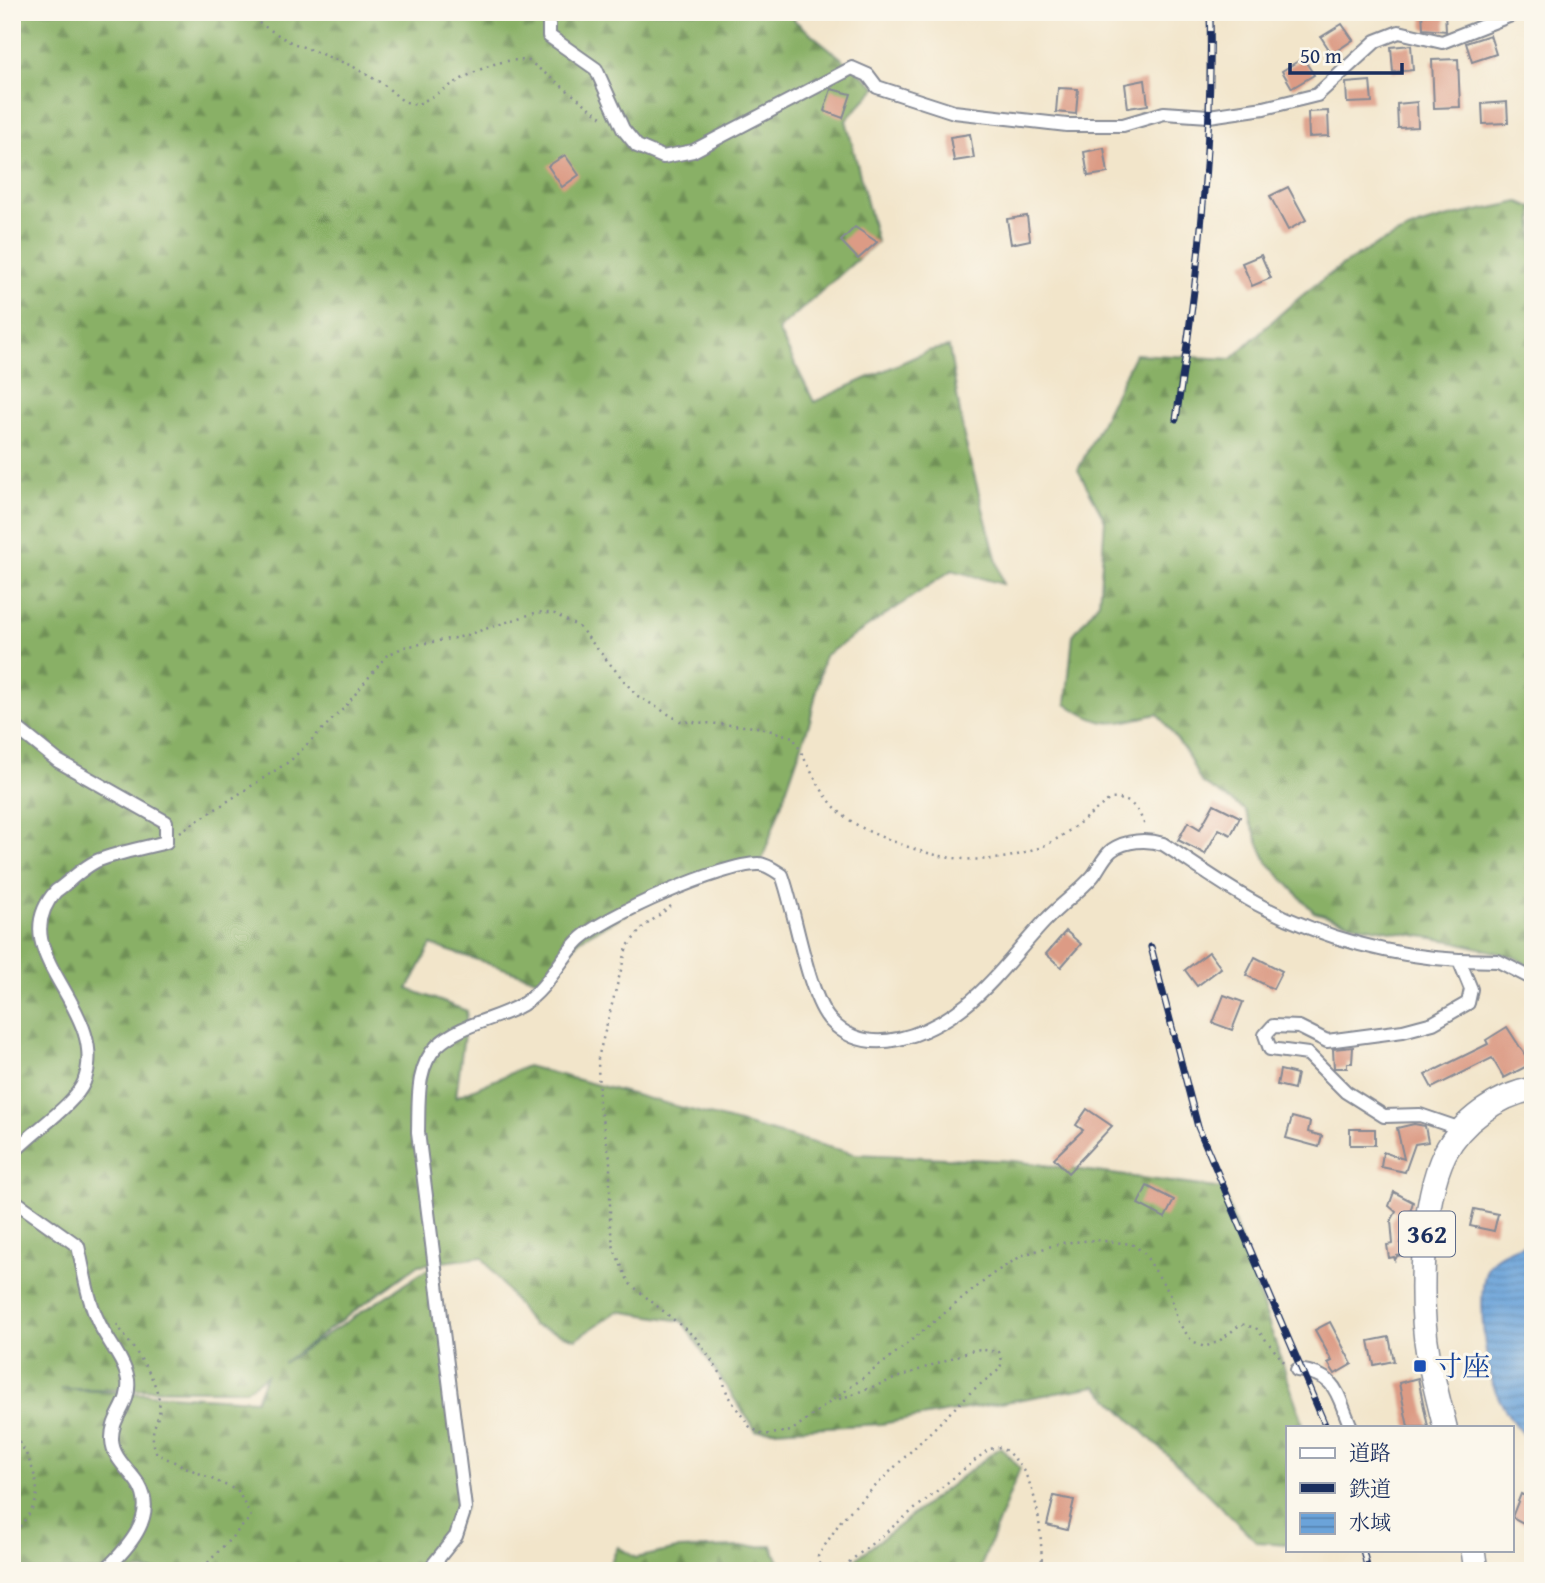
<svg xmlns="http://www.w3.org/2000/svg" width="1545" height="1583" font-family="'Gentium Book Plus','Noto Serif JP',serif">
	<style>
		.forest { fill: url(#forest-firs); stroke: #527062; stroke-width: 2; fill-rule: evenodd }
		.water { fill: url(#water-rules); stroke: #43699c; stroke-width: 2 }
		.building { fill: #dc9b85 }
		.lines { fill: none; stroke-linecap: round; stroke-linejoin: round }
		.street-casing { stroke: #868a94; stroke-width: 16 }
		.highway-casing { stroke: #868a94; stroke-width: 26 }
		.path { stroke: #868a94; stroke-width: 2.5; stroke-dasharray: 2 5; stroke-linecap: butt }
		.street { stroke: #fff; stroke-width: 12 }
		.highway { stroke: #fff; stroke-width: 23 }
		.rail-casing { stroke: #1b2f5e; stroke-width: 7 }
		.rail { stroke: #fbf7ec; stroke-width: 4.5; stroke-dasharray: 13; stroke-linecap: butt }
		.transit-dot { fill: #1a4fb4; stroke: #fbf7ec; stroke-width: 2.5 }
		.labels { text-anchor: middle; stroke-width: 6; stroke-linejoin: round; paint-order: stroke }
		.shield { fill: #fbf7ec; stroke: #5e6b89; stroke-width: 2 }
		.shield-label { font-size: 26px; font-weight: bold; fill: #1b2f5e }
		.transit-label { font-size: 28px; fill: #164399; stroke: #fbf7ec; text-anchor: start }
	</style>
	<defs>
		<pattern id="forest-firs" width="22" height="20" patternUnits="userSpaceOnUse" patternTransform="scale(1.75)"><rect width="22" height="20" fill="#89b066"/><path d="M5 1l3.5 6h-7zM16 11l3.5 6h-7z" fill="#6f9057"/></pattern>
		<pattern id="water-rules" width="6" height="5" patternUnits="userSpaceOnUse" patternTransform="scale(1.75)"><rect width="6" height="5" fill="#6ba3d9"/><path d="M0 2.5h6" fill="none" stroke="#5785b3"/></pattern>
	</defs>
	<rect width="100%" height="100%" fill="#fbf7ec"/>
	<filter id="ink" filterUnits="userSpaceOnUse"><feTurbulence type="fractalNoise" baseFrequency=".0143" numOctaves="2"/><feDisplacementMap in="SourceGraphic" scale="14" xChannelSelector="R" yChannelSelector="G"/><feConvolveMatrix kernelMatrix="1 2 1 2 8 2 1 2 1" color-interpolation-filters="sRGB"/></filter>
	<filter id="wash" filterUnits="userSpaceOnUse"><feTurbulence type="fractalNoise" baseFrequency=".00686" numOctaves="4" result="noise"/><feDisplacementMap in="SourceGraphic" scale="28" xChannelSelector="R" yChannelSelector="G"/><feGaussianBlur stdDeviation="1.57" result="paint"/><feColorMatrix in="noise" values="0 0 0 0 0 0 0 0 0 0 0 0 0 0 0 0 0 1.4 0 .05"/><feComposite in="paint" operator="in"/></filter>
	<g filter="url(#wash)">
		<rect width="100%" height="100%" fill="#f2e5ca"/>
		<!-- forest -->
		<g class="forest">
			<path d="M 12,12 L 794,12 L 794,20 L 877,87 L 846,120 L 877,242 L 778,330 L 814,402 L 928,351 L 949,347 L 964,437 L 1003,584 L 952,570 L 824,656 L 810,721 L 761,863 L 699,875 L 580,939 L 543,981 L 431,945 L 408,989 L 467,1011 L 456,1097 L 527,1066 L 855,1154 L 1014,1161 L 1223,1189 L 1304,1427 L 1288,1427 L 1288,1544 L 1257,1542 L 1096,1386 L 881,1424 L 756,1431 L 682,1321 L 618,1311 L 576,1339 L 532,1325 L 482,1257 L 418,1265 L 283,1363 L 434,1265 L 465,1508 L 427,1571 L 12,1571 ZM 266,1376 L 256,1400 L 60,1389 L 245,1390 Z"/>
			<path d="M 1519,202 L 1533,208 L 1533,968 L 1514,957 L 1456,942 L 1361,926 L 1314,912 L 1267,862 L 1245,810 L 1201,782 L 1187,753 L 1158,714 C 1112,723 1108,731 1066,704 L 1073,635 L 1099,602 L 1105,520 L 1078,470 L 1135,354 L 1232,359 C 1287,306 1346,252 1419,226 C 1451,214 1487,210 1519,202 Z"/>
			<path d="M 1000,1447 L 1020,1468 L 979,1571 L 840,1571 Z"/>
			<path d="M 772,1546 L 783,1571 L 606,1571 L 618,1547 L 636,1558 L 677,1549 Z"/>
		</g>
		<!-- water -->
		<path class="water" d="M 1533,1241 L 1533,1446 C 1517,1429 1503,1410 1494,1387 C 1485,1366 1475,1283 1490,1264 C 1499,1252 1520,1247 1533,1241 Z"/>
		<g id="blocks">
			<!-- building -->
			<g class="building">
				<path d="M 1422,12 L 1445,12 L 1446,31 L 1423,29 Z"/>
				<path d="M 1342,24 L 1353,40 L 1332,54 L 1321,37 Z"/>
				<path d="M 1490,35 L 1496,54 L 1472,62 L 1466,43 Z"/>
				<path d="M 1411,45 L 1413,70 L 1393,72 L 1391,47 Z"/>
				<path d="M 1303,58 L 1314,75 L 1292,88 L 1282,71 Z"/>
				<path d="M 1458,59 L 1460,107 L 1434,108 L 1432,60 Z"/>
				<path d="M 1145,80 L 1148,105 L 1128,108 L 1125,84 Z"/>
				<path d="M 1370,81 L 1372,102 L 1347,103 L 1346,83 Z"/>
				<path d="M 1058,88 L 1078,89 L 1076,114 L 1056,112 Z"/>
				<path d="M 831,89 L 851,94 L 843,118 L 824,111 Z"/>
				<path d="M 1417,102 L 1418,127 L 1398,128 L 1397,104 Z"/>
				<path d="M 1507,102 L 1508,123 L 1483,124 L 1482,104 Z"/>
				<path d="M 1328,111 L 1329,136 L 1309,137 L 1308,112 Z"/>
				<path d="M 970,134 L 974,158 L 954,161 L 950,137 Z"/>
				<path d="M 1104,148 L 1108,173 L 1088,176 L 1084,152 Z"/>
				<path d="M 565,155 L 579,175 L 562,187 L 548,166 Z"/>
				<path d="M 1288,187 L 1306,220 L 1288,230 L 1270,196 Z"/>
				<path d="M 1027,216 L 1030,240 L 1011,244 L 1007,219 Z"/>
				<path d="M 855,227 L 877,242 L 858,259 L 841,241 Z"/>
				<path d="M 1261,255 L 1271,278 L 1252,286 L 1242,263 Z"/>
				<path d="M 1214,804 L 1240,817 L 1231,835 L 1219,829 L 1205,854 L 1178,840 L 1188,822 L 1200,829 Z"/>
				<path d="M 1066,931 L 1081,944 L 1061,967 L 1046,954 Z"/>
				<path d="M 1209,952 L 1221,968 L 1197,986 L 1185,970 Z"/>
				<path d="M 1255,957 L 1282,971 L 1273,989 L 1246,975 Z"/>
				<path d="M 1224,995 L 1243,1002 L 1232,1030 L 1213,1023 Z"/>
				<path d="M 1507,1027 L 1531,1064 L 1504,1078 L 1492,1058 L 1432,1088 L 1425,1075 L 1488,1044 L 1486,1040 Z"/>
				<path d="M 1353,1047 L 1352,1063 L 1347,1063 L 1347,1068 L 1334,1068 L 1333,1049 Z"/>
				<path d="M 1280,1070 L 1297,1074 L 1294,1089 L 1277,1085 Z"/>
				<path d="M 1087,1109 L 1112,1126 L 1068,1173 L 1054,1158 L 1083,1130 L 1076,1125 Z"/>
				<path d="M 1292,1117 L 1310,1122 L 1308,1132 L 1322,1136 L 1319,1147 L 1286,1138 Z"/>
				<path d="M 1414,1124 L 1425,1126 L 1428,1142 L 1415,1144 L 1405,1172 L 1381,1167 L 1383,1152 L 1404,1159 L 1397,1128 Z"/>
				<rect x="1350" y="1129" width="25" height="16"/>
				<path d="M 1147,1186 L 1174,1200 L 1165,1218 L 1138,1204 Z"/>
				<path d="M 1394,1192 L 1413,1202 L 1401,1243 L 1404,1243 L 1405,1255 L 1397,1256 L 1395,1260 L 1394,1257 L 1389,1258 L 1387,1245 L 1393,1244 L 1391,1221 L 1396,1212 L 1389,1206 Z"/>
				<path d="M 1474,1209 L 1498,1214 L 1494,1231 L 1470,1226 Z"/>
				<path d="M 1330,1322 L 1352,1364 L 1335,1374 L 1328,1363 L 1332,1361 L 1315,1330 Z"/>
				<path d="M 1389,1337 L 1394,1361 L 1374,1365 L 1369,1341 Z"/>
				<path d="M 1418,1378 L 1428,1427 L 1408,1427 L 1399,1383 Z"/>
				<path d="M 1521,1494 L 1533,1500 L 1533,1514 L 1527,1525 L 1512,1517 Z"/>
				<path d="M 1054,1496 L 1074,1500 L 1067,1530 L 1047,1525 Z"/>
			</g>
		</g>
	</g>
	<g filter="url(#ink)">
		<use href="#blocks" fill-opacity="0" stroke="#868a94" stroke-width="2"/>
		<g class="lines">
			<defs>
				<g id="street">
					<path d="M 549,12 L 549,36 L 596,69 L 623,129 L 637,146 L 663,157 L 693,151 L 852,68 L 868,75 L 877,87 L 954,112 L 1067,125 L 1123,125 L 1164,113 L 1209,116 L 1264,108 L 1317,95 L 1376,41 L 1399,32 L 1442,42 L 1519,12"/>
					<path d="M 12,724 L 58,761 L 166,822 L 166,842 C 144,848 120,852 99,860 C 84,866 69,882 56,891 C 0,953 112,1008 84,1082 C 74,1106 30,1133 12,1154"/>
					<path d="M 1459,960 L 1498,961 L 1533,979"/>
					<path d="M 12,1199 L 78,1246 C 84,1271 87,1299 99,1323 C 107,1340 125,1361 128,1380 C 131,1406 111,1415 112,1440 C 113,1459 129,1469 139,1485 C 158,1517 126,1550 104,1571"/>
					<path d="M 1297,1370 C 1339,1375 1336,1394 1351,1427"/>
					<path d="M 428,1571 L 456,1536 L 465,1508 L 418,1132 C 419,1104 415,1068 437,1046 C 461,1023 496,1020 523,1004 C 548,988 559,960 579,940 C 604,916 724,863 759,864 C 766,864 776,871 782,875 C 795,909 808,998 831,1021 C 869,1061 929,1034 966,1005 C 995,982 1020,947 1046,920 C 1061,904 1079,892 1093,876 C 1099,868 1104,856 1112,850 C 1126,840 1147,839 1163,844 C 1196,865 1228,889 1263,907 C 1324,938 1392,956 1459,960 L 1471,989 L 1468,1003 L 1433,1023 L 1403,1031 L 1327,1041 L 1299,1027 L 1273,1026 L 1265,1035 L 1270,1049 L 1308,1054 L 1346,1092 L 1384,1116 L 1420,1115 L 1461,1129"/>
				</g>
				<g id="highway">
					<path d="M 1445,1427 C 1439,1403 1433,1379 1428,1354 C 1419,1302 1421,1201 1445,1153 C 1461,1122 1498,1095 1533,1089"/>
					<path d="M 1473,1550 L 1476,1571"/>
				</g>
			</defs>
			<!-- street casing -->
			<use href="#street" class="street-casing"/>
			<!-- highway casing -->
			<use href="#highway" class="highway-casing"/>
			<!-- path -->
			<g class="path">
				<path d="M 241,12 L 288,41 L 352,66 L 383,84 L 403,101 L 416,105 C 450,89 489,54 529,61 L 602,117"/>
				<path d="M 1530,18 L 1533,28"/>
				<path d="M 180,832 L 290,761 L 344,708 L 386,656 L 404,647 L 460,637 L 538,612 L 555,614 L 580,628 L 636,695 L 680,721 L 757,727 L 793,737 C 807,762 820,795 842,814 C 860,830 882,837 903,845 C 955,865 1015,867 1063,835 C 1079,824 1094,811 1110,799 C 1132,797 1138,809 1146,828"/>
				<path d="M 671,906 L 642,928 L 627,947 L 598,1058 L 599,1105 L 610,1158 L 610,1226 L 614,1249 L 629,1283 L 696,1338 L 721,1374 L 728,1396 L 749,1426 L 763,1435 L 791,1431 L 887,1360 L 994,1273 L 1023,1255 L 1061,1243 L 1095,1240 L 1132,1244 L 1144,1253 L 1170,1294 L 1178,1322 L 1191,1340 L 1204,1347 L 1218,1342 L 1241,1324 L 1256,1328 L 1285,1363"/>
				<path d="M 117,1324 C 132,1349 155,1372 159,1401 C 163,1423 145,1425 157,1454 L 238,1491 L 251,1517 L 200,1571"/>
				<path d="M 12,1430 C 23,1446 41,1478 36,1499 C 34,1511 19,1526 12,1537"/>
				<path d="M 821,1571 L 818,1556 L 842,1519 L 973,1390 L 1000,1369 L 1002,1360 L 999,1352 L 976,1349 L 837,1400"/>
				<path d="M 838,1571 L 989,1449 L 1000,1447 C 1040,1471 1041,1530 1042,1571"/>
			</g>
			<!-- street -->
			<use href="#street" class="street"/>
			<!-- highway -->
			<use href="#highway" class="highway"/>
			<defs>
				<g id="rail">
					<path d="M 1176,419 C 1197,285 1213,148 1210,12"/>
					<path d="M 1151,947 L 1198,1127 L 1326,1427"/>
					<path d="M 1363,1550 L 1368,1571"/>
				</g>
			</defs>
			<!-- rail casing -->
			<use href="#rail" class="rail-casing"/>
			<!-- rail -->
			<use href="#rail" class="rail"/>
		</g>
	</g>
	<!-- markers -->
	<rect class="transit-dot" x="1413" y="1359" width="14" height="14" rx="3.5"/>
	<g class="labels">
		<!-- shield labels -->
		<rect class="shield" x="1399" y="1211.5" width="56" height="45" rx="5"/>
		<g class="shield-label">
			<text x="1427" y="1243">362</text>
		</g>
		<!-- transit labels -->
		<g class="transit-label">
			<text x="1434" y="1376">寸座</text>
		</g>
	</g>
	<!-- margin -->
	<rect width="1545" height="1583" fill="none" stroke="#fbf7ec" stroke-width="42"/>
	<!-- legend -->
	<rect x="1286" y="1426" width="228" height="126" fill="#fbf7ec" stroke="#a1a7b3" stroke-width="2"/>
	<rect x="1300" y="1448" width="35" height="10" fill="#ffffff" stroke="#a1a7b3" stroke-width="2"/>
	<text x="1349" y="1460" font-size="21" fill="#1b2f5e">道路</text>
	<rect x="1300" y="1483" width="35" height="10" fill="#1b2f5e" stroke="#a1a7b3" stroke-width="2"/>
	<text x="1349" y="1496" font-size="21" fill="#1b2f5e">鉄道</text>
	<rect x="1300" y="1513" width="35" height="21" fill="url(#water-rules)" stroke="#a1a7b3" stroke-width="2"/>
	<text x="1349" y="1530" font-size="21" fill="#1b2f5e">水域</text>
	<!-- scale -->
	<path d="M1290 63v10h112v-10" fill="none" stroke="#1b2f5e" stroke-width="3.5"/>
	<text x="1300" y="63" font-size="21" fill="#1b2f5e" stroke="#fbf7ec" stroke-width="5" paint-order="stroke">50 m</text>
</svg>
